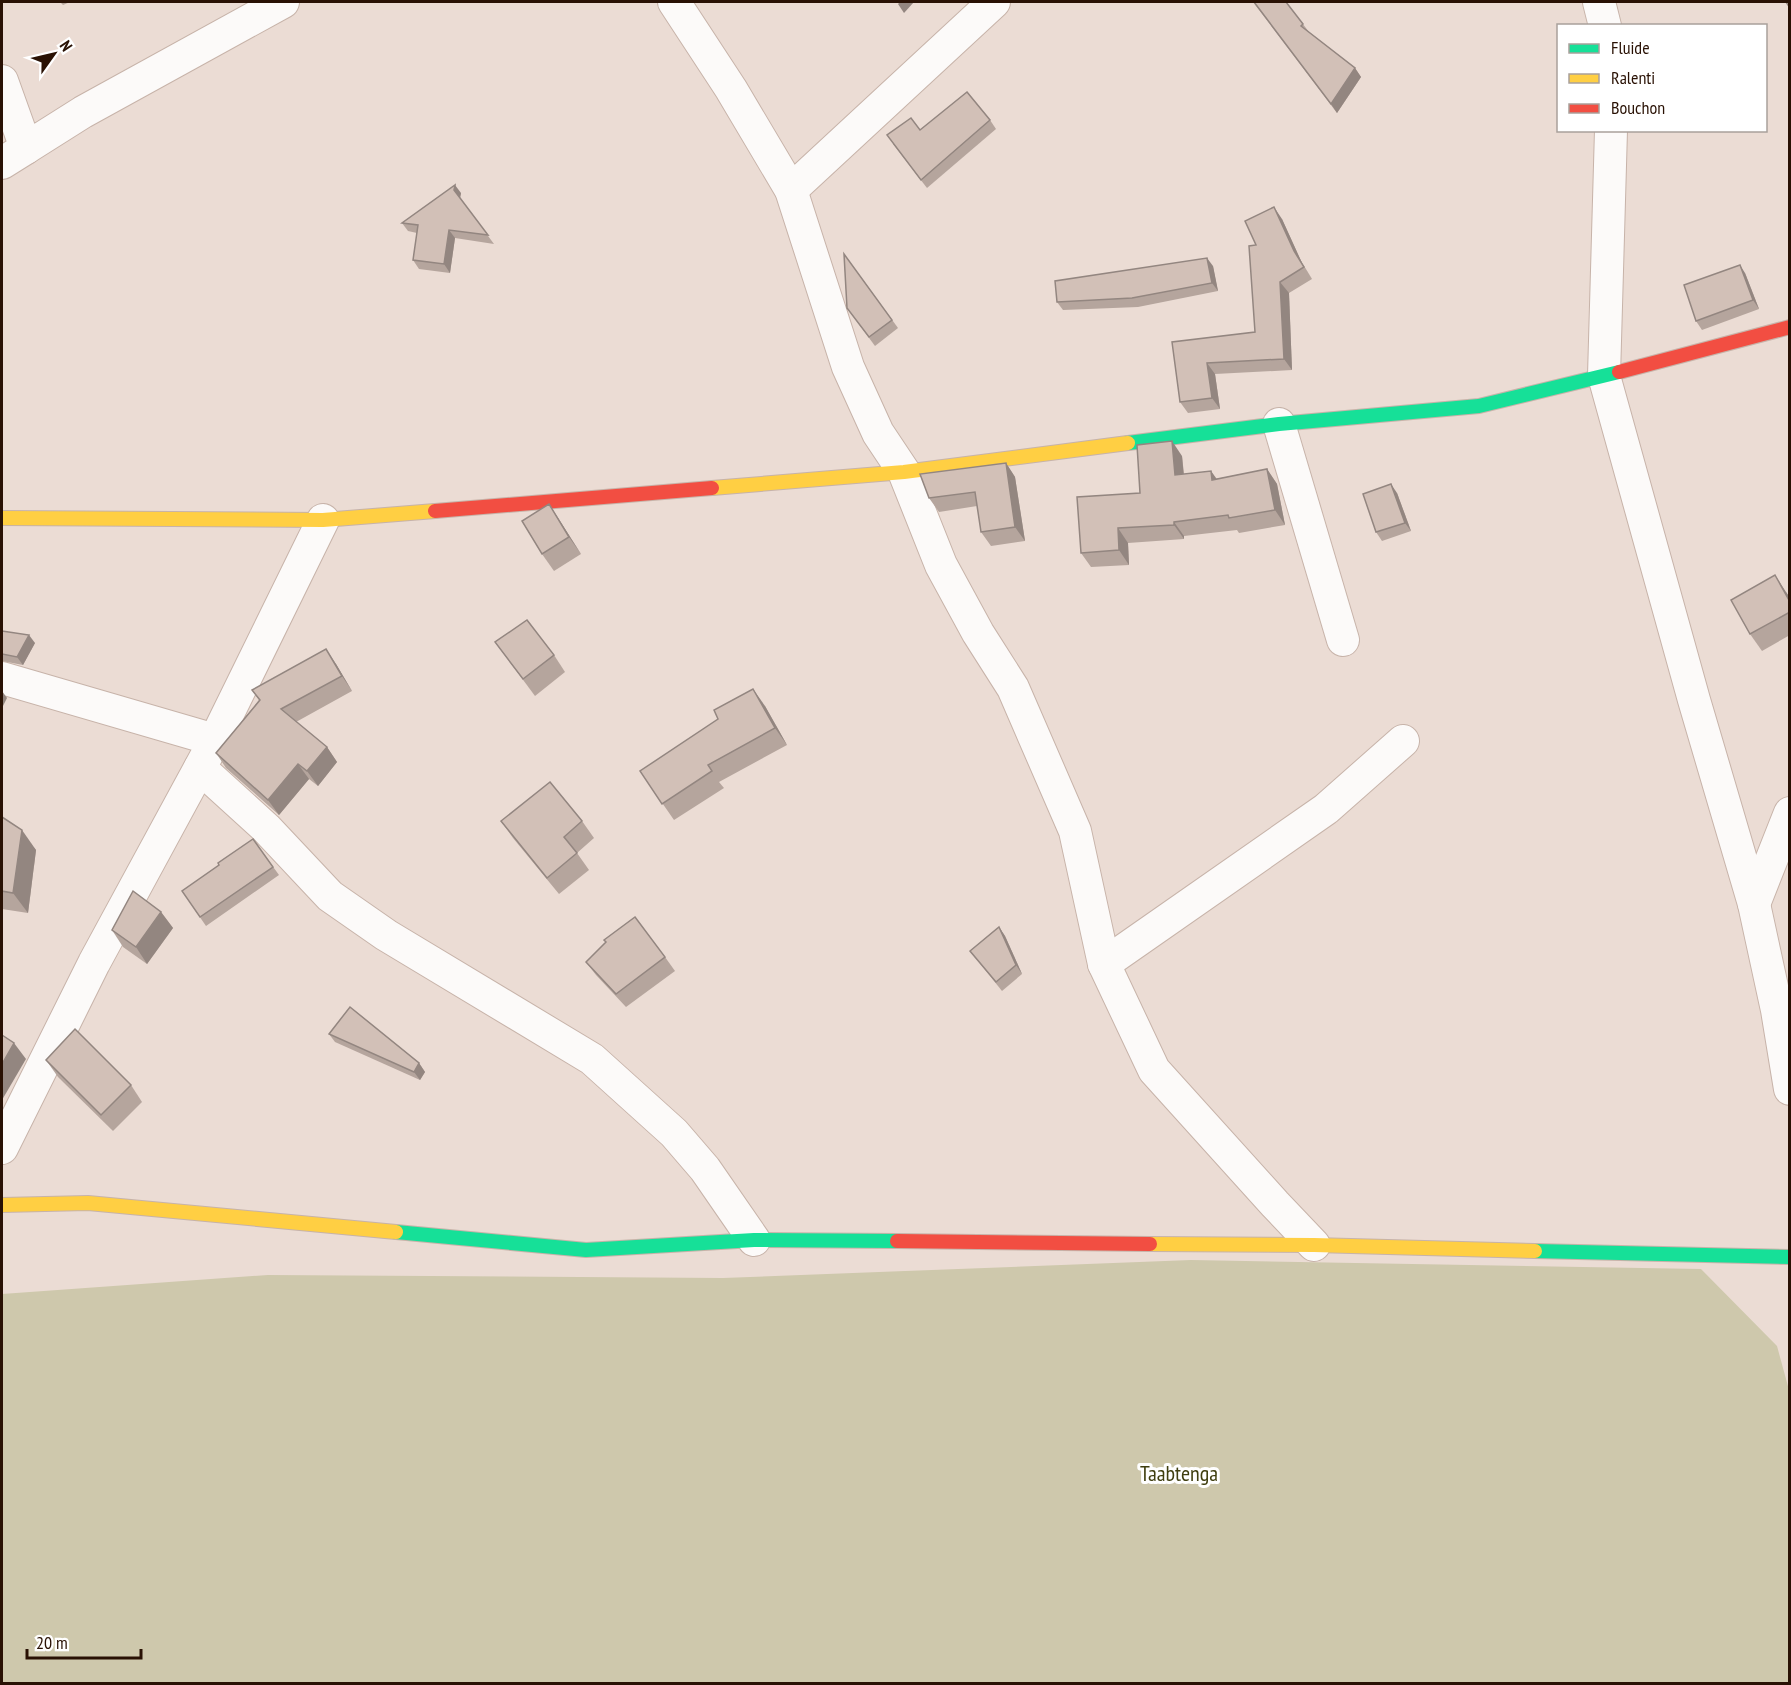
<svg xmlns="http://www.w3.org/2000/svg" width="1791" height="1685" font-family="'PT Sans Narrow',sans-serif">
	<style>
		.green { fill: #cec8ac }
		.lines { fill: none; stroke-linecap: round; stroke-linejoin: round }
		.street-casing { stroke: #c7b3a9; stroke-width: 34 }
		.fast-casing { stroke: #c7b3a9; stroke-width: 16 }
		.slow-casing { stroke: #c7b3a9; stroke-width: 16 }
		.jam-casing { stroke: #c7b3a9; stroke-width: 16 }
		.street { stroke: #fcfaf9; stroke-width: 32 }
		.fast { stroke: #16e098; stroke-width: 14 }
		.slow { stroke: #ffcf43; stroke-width: 14 }
		.jam { stroke: #f24e42; stroke-width: 14 }
		.wall { fill: #b5a59d }
		.shaded-wall { fill: #938680 }
		.building { fill: #d2c0b7; stroke: #938680; stroke-width: 1.5 }
		.labels { text-anchor: middle; stroke-width: 6; stroke-linejoin: round; paint-order: stroke }
		.park-label { font-size: 22px; fill: #3f3e0f; stroke: #fff }
	</style>
	<rect width="100%" height="100%" fill="#ebdcd4"/>
	<!-- green -->
	<path class="green" d="M 1191,1260 L 1701,1269 L 1777,1346 L 1789,1390 L 1789,1683 L 2,1684 L 2,1294 L 268,1275 L 723,1278 Z"/>
	<g class="lines">
		<defs>
			<g id="street">
				<path d="M 674,2 L 731,89 L 791,190 L 848,367 L 878,433 L 904,472 L 941,565 L 978,633 L 1013,688 L 1075,831 L 1104,964 L 1154,1070 L 1275,1204 L 1314,1245"/>
				<path d="M 1599,2 L 1605,26"/>
				<path d="M 2,81 L 26,148 L 83,112 L 283,2"/>
				<path d="M 1611,130 L 1604,376 L 1694,700 L 1754,904 L 1777,1010 L 1790,1089"/>
				<path d="M 2,163 L 26,148"/>
				<path d="M 791,190 L 994,2"/>
				<path d="M 1279,424 L 1343,640"/>
				<path d="M 2,678 L 215,740"/>
				<path d="M 200,768 L 266,828 L 330,896 L 386,935 L 592,1059 L 674,1133 L 705,1169 L 754,1240"/>
				<path d="M 1754,904 L 1790,813"/>
				<path d="M 1104,964 L 1326,809 L 1403,741"/>
				<path d="M 2,1148 L 94,963 L 215,740 L 323,520"/>
			</g>
			<g id="fast">
				<path d="M 1128,443 L 1279,424 L 1479,406 L 1619,372"/>
				<path d="M 396,1232 L 586,1250 L 754,1240 L 897,1241"/>
				<path d="M 1535,1251 L 1790,1257"/>
			</g>
			<g id="slow">
				<path d="M 712,488 L 904,472 L 1128,443"/>
				<path d="M 2,518 L 323,520 L 435,511"/>
				<path d="M 2,1205 L 88,1203 L 396,1232"/>
				<path d="M 1150,1244 L 1314,1245 L 1535,1251"/>
			</g>
			<g id="jam">
				<path d="M 1619,372 L 1790,327"/>
				<path d="M 435,511 L 712,488"/>
				<path d="M 897,1241 L 1150,1244"/>
			</g>
		</defs>
		<!-- street casing -->
		<use href="#street" class="street-casing"/>
		<!-- fast casing -->
		<use href="#fast" class="fast-casing"/>
		<!-- slow casing -->
		<use href="#slow" class="slow-casing"/>
		<!-- jam casing -->
		<use href="#jam" class="jam-casing"/>
		<!-- street -->
		<use href="#street" class="street"/>
		<!-- fast -->
		<use href="#fast" class="fast"/>
		<!-- slow -->
		<use href="#slow" class="slow"/>
		<!-- jam -->
		<use href="#jam" class="jam"/>
	</g>
	<!-- wall -->
	<g class="wall">
		<path d="M 60,2 L 70,2 L 63,5 Z"/>
		<path d="M 1253,2 L 1286,2 L 1309,32 L 1355,68 L 1361,77 L 1337,113 Z"/>
		<path d="M 990,120 L 996,129 L 927,188 L 893,144 L 920,130 Z"/>
		<path d="M 461,193 L 460,198 L 494,244 L 455,238 L 450,273 L 419,269 L 413,260 L 417,233 L 408,231 L 402,223 Z"/>
		<path d="M 1282,219 L 1302,263 L 1312,279 L 1289,293 L 1292,370 L 1215,374 L 1220,409 L 1188,413 L 1180,402 L 1172,342 L 1255,332 L 1256,245 Z"/>
		<path d="M 844,254 L 898,328 L 875,346 L 847,308 Z"/>
		<path d="M 1213,266 L 1218,291 L 1138,307 L 1063,310 L 1057,302 Z"/>
		<path d="M 1745,273 L 1759,309 L 1702,330 L 1696,321 Z"/>
		<path d="M 1182,456 L 1184,474 L 1211,471 L 1216,479 L 1267,469 L 1277,484 L 1285,525 L 1239,533 L 1237,530 L 1184,536 L 1184,539 L 1128,543 L 1129,565 L 1091,567 L 1081,553 L 1140,493 Z"/>
		<path d="M 1006,463 L 1015,477 L 1025,541 L 991,546 L 981,532 L 977,506 L 939,512 L 929,498 Z"/>
		<path d="M 1397,493 L 1411,531 L 1382,541 L 1376,532 Z"/>
		<path d="M 549,504 L 581,554 L 554,571 L 542,554 Z"/>
		<path d="M 1786,592 L 1790,598 L 1790,635 L 1762,651 L 1750,634 Z"/>
		<path d="M 2,631 L 35,643 L 23,665 L 2,661 Z"/>
		<path d="M 495,642 L 554,655 L 565,672 L 535,696 Z"/>
		<path d="M 336,664 L 352,691 L 296,722 L 327,747 L 337,762 L 318,786 L 309,779 L 279,815 L 226,768 L 216,753 L 259,700 L 252,690 Z"/>
		<path d="M 765,706 L 787,745 L 719,782 L 724,788 L 674,820 L 640,771 Z"/>
		<path d="M 2,817 L 36,850 L 28,913 L 2,909 Z"/>
		<path d="M 501,821 L 582,821 L 594,838 L 577,853 L 589,870 L 559,894 L 513,838 Z"/>
		<path d="M 253,839 L 279,875 L 206,926 L 182,891 L 219,865 Z"/>
		<path d="M 161,912 L 173,928 L 147,964 L 123,947 L 112,930 Z"/>
		<path d="M 999,927 L 1005,936 L 1022,974 L 1002,991 L 970,951 Z"/>
		<path d="M 665,957 L 675,971 L 626,1007 L 596,975 L 586,962 Z"/>
		<path d="M 329,1034 L 419,1063 L 425,1072 L 420,1080 L 335,1042 Z"/>
		<path d="M 46,1060 L 131,1085 L 142,1102 L 113,1131 L 58,1077 Z"/>
	</g>
	<!-- shaded-wall -->
	<g class="shaded-wall">
		<path d="M 900,2 L 914,2 L 904,13 L 898,4 Z"/>
		<path d="M 1355,68 L 1361,77 L 1337,113 L 1331,104 Z"/>
		<path d="M 455,185 L 461,193 L 460,198 L 454,190 Z"/>
		<path d="M 1274,207 L 1282,219 L 1302,263 L 1312,279 L 1294,251 Z"/>
		<path d="M 449,230 L 455,238 L 450,273 L 444,264 Z"/>
		<path d="M 1207,258 L 1213,266 L 1218,291 L 1212,283 Z"/>
		<path d="M 1740,265 L 1745,273 L 1759,309 L 1753,300 Z"/>
		<path d="M 1280,282 L 1289,293 L 1292,370 L 1284,359 Z"/>
		<path d="M 1207,363 L 1215,374 L 1220,409 L 1212,398 Z"/>
		<path d="M 1172,441 L 1182,456 L 1185,490 L 1175,475 Z"/>
		<path d="M 1006,463 L 1015,477 L 1025,541 L 1015,527 Z"/>
		<path d="M 1267,469 L 1277,484 L 1285,525 L 1275,510 Z"/>
		<path d="M 1211,471 L 1221,485 L 1212,480 Z"/>
		<path d="M 1391,484 L 1397,493 L 1411,531 L 1405,523 Z"/>
		<path d="M 549,504 L 560,521 L 581,554 L 569,537 Z"/>
		<path d="M 1174,522 L 1184,536 L 1184,539 L 1174,525 Z"/>
		<path d="M 1118,528 L 1128,543 L 1129,565 L 1119,550 Z"/>
		<path d="M 1775,575 L 1786,592 L 1790,598 L 1790,602 Z"/>
		<path d="M 29,635 L 35,643 L 23,665 L 17,657 Z"/>
		<path d="M 326,649 L 336,664 L 352,691 L 342,676 Z"/>
		<path d="M 753,689 L 765,706 L 787,745 L 775,728 Z"/>
		<path d="M 2,691 L 7,698 L 2,708 Z"/>
		<path d="M 327,747 L 337,762 L 318,786 L 307,771 Z"/>
		<path d="M 298,764 L 309,779 L 279,815 L 268,800 Z"/>
		<path d="M 22,830 L 36,850 L 28,913 L 13,893 Z"/>
		<path d="M 161,912 L 173,928 L 147,964 L 136,947 Z"/>
		<path d="M 999,927 L 1005,936 L 1022,974 L 1016,965 Z"/>
		<path d="M 14,1043 L 26,1059 L 2,1100 L 2,1064 Z"/>
		<path d="M 419,1063 L 425,1072 L 420,1080 L 414,1072 Z"/>
	</g>
	<!-- building -->
	<g class="building">
		<path d="M 1254,2 L 1286,2 L 1303,24 L 1301,26 L 1355,68 L 1331,104 Z"/>
		<path d="M 1786,2 L 1790,2 L 1790,8 Z"/>
		<path d="M 967,92 L 990,120 L 921,180 L 887,135 L 911,118 L 920,130 Z"/>
		<path d="M 455,185 L 454,190 L 488,235 L 449,230 L 444,264 L 413,260 L 418,225 L 402,223 Z"/>
		<path d="M 1274,207 L 1294,251 L 1304,267 L 1280,282 L 1284,359 L 1207,363 L 1212,398 L 1180,402 L 1172,342 L 1255,332 L 1249,246 L 1256,245 L 1245,221 Z"/>
		<path d="M 844,254 L 892,320 L 869,337 L 847,308 Z"/>
		<path d="M 1207,258 L 1212,283 L 1132,298 L 1057,302 L 1055,281 Z"/>
		<path d="M 1740,265 L 1753,300 L 1696,321 L 1684,285 Z"/>
		<path d="M 1172,441 L 1175,475 L 1211,471 L 1212,480 L 1267,469 L 1275,510 L 1229,518 L 1228,515 L 1174,522 L 1174,525 L 1118,528 L 1119,550 L 1081,553 L 1077,497 L 1140,493 L 1137,445 Z"/>
		<path d="M 1006,463 L 1015,527 L 981,532 L 975,492 L 929,498 L 920,474 Z"/>
		<path d="M 1391,484 L 1405,523 L 1376,532 L 1363,494 Z"/>
		<path d="M 549,504 L 569,537 L 542,554 L 522,521 Z"/>
		<path d="M 1775,575 L 1790,602 L 1790,612 L 1750,634 L 1731,600 Z"/>
		<path d="M 527,620 L 554,655 L 523,679 L 495,642 Z"/>
		<path d="M 2,631 L 29,635 L 17,657 L 2,654 Z"/>
		<path d="M 326,649 L 342,676 L 281,709 L 327,747 L 307,771 L 298,764 L 268,800 L 216,753 L 260,700 L 252,690 Z"/>
		<path d="M 753,689 L 775,728 L 708,765 L 712,771 L 662,804 L 640,771 L 718,719 L 714,710 Z"/>
		<path d="M 550,782 L 582,821 L 564,837 L 577,853 L 547,878 L 501,821 Z"/>
		<path d="M 2,817 L 22,830 L 13,893 L 2,891 Z"/>
		<path d="M 253,839 L 273,867 L 200,917 L 182,891 L 219,865 L 218,863 Z"/>
		<path d="M 133,891 L 161,912 L 136,947 L 112,930 Z"/>
		<path d="M 635,917 L 665,957 L 616,994 L 586,962 L 606,942 L 604,940 Z"/>
		<path d="M 999,927 L 1016,965 L 996,982 L 970,951 Z"/>
		<path d="M 350,1007 L 419,1063 L 414,1072 L 329,1034 Z"/>
		<path d="M 75,1029 L 131,1085 L 101,1115 L 46,1060 Z"/>
		<path d="M 2,1035 L 14,1043 L 2,1064 Z"/>
	</g>
	<g class="labels">
		<!-- park labels -->
		<g class="park-label">
			<text x="1179" y="1481">Taabtenga</text>
		</g>
	</g>
	<!-- border -->
	<rect width="1791" height="1685" fill="none" stroke="#291104" stroke-width="6"/>
	<!-- legend -->
	<rect x="1557" y="24" width="210" height="108" fill="#ffffff" stroke="#a9a09b" stroke-width="1.5"/>
	<rect x="1569" y="44" width="30" height="9" fill="#16e098" stroke="#a9a09b" stroke-width="1.5"/>
	<text x="1611" y="54" font-size="18" fill="#291104">Fluide</text>
	<rect x="1569" y="74" width="30" height="9" fill="#ffcf43" stroke="#a9a09b" stroke-width="1.5"/>
	<text x="1611" y="84" font-size="18" fill="#291104">Ralenti</text>
	<rect x="1569" y="104" width="30" height="9" fill="#f24e42" stroke="#a9a09b" stroke-width="1.5"/>
	<text x="1611" y="114" font-size="18" fill="#291104">Bouchon</text>
	<!-- north arrow -->
	<g transform="translate(54 54) rotate(56)" stroke="#ffffff" stroke-width="4.5" paint-order="stroke">
	<path d="M0-4.5L10 22L0 15L-10 22Z" fill="#291104"/>
	<text y="-9" font-size="16" font-weight="bold" text-anchor="middle" fill="#291104">N</text>
	</g>
	<!-- scale -->
	<path d="M27 1649v9h114v-9" fill="none" stroke="#291104" stroke-width="3"/>
	<text x="36" y="1649" font-size="18" fill="#291104" stroke="#ffffff" stroke-width="4.5" paint-order="stroke">20 m</text>
</svg>
